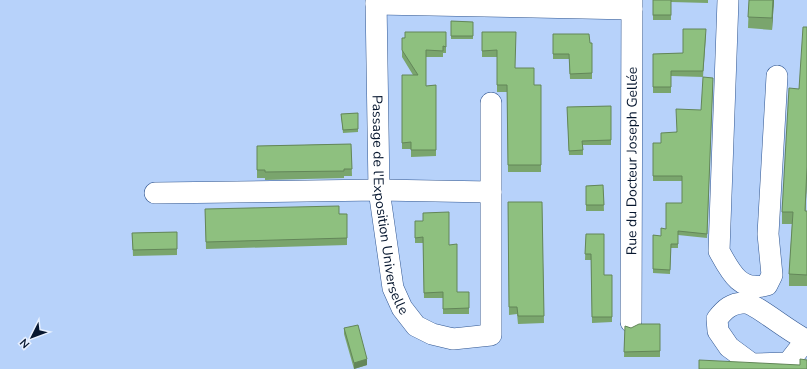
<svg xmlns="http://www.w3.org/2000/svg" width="807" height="369" font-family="'Nunito Sans',sans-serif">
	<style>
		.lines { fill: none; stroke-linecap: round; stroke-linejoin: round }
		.minor-casing { stroke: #2f5590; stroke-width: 22 }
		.minor { stroke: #fff; stroke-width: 21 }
		.wall { fill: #7aa56d }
		.shaded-wall { fill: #638659 }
		.building { fill: #8ec07f; stroke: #638659 }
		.labels { text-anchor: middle; stroke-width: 4; stroke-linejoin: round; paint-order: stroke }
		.street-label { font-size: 14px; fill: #07172f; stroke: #e8f1ff }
	</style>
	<rect width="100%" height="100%" fill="#b7d2fa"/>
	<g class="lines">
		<defs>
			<g id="minor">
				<path id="s1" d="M 376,0 L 379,190 L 393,288 L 402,308 L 416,326 L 432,334 L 453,339 L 491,335 L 491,103"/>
				<path d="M 728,0 L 719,251 C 730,271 740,293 767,285 L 772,275 L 768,234 L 777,76"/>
				<path d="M 376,4 L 632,9"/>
				<path d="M 155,193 L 379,190 L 491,192"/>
				<path id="s2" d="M 631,322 L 632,0"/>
				<path d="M 806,340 L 788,363 L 752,364 L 729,347 L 718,331 L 717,319 C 724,310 732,302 745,303 C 755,303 793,335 807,340"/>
			</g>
		</defs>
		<!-- minor casing -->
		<use href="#minor" class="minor-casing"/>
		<!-- minor -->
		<use href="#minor" class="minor"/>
	</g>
	<!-- wall -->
	<g class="wall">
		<path d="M 653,0 L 708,0 L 708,3 L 671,2 L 671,20 L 653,20 Z"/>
		<path d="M 749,0 L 774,0 L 772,30 L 748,28 Z"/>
		<path d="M 451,21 L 473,22 L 473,39 L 451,39 Z"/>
		<path d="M 807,27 L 807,179 L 805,211 L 807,212 L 807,286 L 789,286 L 789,274 L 792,224 L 782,224 L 782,212 L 799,89 Z"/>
		<path d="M 446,32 L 446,53 L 443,53 L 443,57 L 426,57 L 426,86 L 436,85 L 436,156 L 411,157 L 411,149 L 402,149 L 402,75 L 413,75 L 402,57 L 402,38 Z"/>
		<path d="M 482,32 L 515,68 L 534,85 L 541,85 L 541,172 L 508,172 L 507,92 L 497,92 L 497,57 L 482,57 Z"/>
		<path d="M 553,34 L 590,43 L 592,43 L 592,79 L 570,79 L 569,59 L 553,59 Z"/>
		<path d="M 706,34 L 703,77 L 671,76 L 671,93 L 653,93 L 653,54 L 683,53 Z"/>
		<path d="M 713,78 L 707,238 L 678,235 L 678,248 L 671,248 L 670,274 L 653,273 L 653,235 L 661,236 L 666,229 L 682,203 L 682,181 L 653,181 L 653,143 L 661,143 L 676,132 L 701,110 Z"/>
		<path d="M 611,106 L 611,145 L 583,145 L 583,155 L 569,155 L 567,107 Z"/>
		<path d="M 358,113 L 358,132 L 343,133 L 341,114 Z"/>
		<path d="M 351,144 L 352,176 L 344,176 L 344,178 L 265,180 L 265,178 L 257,178 L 257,146 Z"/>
		<path d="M 603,185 L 604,211 L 586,211 L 586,186 Z"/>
		<path d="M 508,202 L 542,202 L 544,323 L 518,324 L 517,314 L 509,315 Z"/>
		<path d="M 205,209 L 347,214 L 347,245 L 206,249 Z"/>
		<path d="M 415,221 L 449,245 L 457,292 L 469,292 L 469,314 L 443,314 L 443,298 L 424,298 L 423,243 L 415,243 Z"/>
		<path d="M 177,232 L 177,255 L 133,256 L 132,233 Z"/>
		<path d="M 586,234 L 604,275 L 612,275 L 612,322 L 592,323 L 591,260 L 585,260 Z"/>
		<path d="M 660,324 L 660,357 L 624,357 L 625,326 L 631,328 Z"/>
		<path d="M 344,328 L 367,365 L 354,369 L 344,334 Z"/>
	</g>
	<!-- shaded-wall -->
	<g class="shaded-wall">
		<path d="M 773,0 L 774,0 L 772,30 L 772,18 Z"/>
		<path d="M 807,167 L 807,179 L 805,223 L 805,211 Z"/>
		<path d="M 367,359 L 367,365 L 354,369 L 354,363 Z"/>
	</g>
	<!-- building -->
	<g class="building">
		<rect x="653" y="0" width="18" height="15"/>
		<path d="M 749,0 L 773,0 L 772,18 L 748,17 Z"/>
		<path d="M 451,21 L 473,22 L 473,36 L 451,36 Z"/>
		<path d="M 803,27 L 807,27 L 807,167 L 805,211 L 807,211 L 807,275 L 789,274 L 793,212 L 782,212 L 789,88 L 799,89 Z"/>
		<path d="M 683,29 L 706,29 L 703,71 L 671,71 L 671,87 L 653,87 L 653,54 L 683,53 Z"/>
		<path d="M 405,32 L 446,32 L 446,47 L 443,46 L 443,51 L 426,50 L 426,86 L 436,85 L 436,150 L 411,150 L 411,142 L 402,143 L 402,75 L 418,75 L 402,50 L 402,38 L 405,38 Z"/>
		<path d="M 482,32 L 516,32 L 515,68 L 534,68 L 534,85 L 541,85 L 541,165 L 508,165 L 507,85 L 497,85 L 497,50 L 482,51 Z"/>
		<path d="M 553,34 L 589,34 L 590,43 L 592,43 L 592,73 L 570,74 L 569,54 L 553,54 Z"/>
		<path d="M 703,77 L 713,78 L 707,234 L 678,231 L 678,244 L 671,244 L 670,270 L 653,269 L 653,235 L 661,236 L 661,228 L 666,229 L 666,203 L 682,203 L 682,176 L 653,176 L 653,143 L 661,143 L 661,133 L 677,132 L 676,109 L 701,110 Z"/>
		<path d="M 611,106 L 611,140 L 582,141 L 583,150 L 569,151 L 567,107 Z"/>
		<path d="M 358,113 L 358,129 L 343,130 L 341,114 Z"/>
		<path d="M 351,144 L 352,169 L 344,169 L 344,171 L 265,172 L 265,170 L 257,170 L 257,146 Z"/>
		<path d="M 603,185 L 604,205 L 586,205 L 586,186 Z"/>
		<path d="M 508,202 L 542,202 L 544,316 L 518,316 L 517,307 L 509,307 Z"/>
		<path d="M 339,206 L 339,214 L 347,214 L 347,238 L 206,242 L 205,209 Z"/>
		<path d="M 449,212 L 449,245 L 457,244 L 457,292 L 469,292 L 469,308 L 443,309 L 443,292 L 424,293 L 423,237 L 415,238 L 415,221 L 423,221 L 423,213 Z"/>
		<path d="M 177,232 L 177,249 L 133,250 L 132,233 Z"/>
		<path d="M 586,234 L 604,234 L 604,275 L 612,275 L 612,317 L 592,317 L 591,254 L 585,254 Z"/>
		<path d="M 639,324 L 660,324 L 660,351 L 624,352 L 625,326 L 631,328 Z"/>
		<path d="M 358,325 L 367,359 L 354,363 L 344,328 Z"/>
		<path d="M 800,359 L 807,360 L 807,369 L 699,369 L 699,360 L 800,365 Z"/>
	</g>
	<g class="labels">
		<!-- street labels -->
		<g class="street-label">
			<text dy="5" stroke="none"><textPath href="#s2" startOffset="161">Rue du Docteur Joseph Gellée</textPath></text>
			<text dy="5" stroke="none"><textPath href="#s1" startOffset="206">Passage de l'Exposition Universelle</textPath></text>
		</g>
	</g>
	<!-- north arrow -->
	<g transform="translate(32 337) rotate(228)" stroke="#e8f1ff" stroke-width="3" paint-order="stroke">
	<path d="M0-3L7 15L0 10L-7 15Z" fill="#07172f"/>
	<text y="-6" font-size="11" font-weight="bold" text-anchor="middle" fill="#07172f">N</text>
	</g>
</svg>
